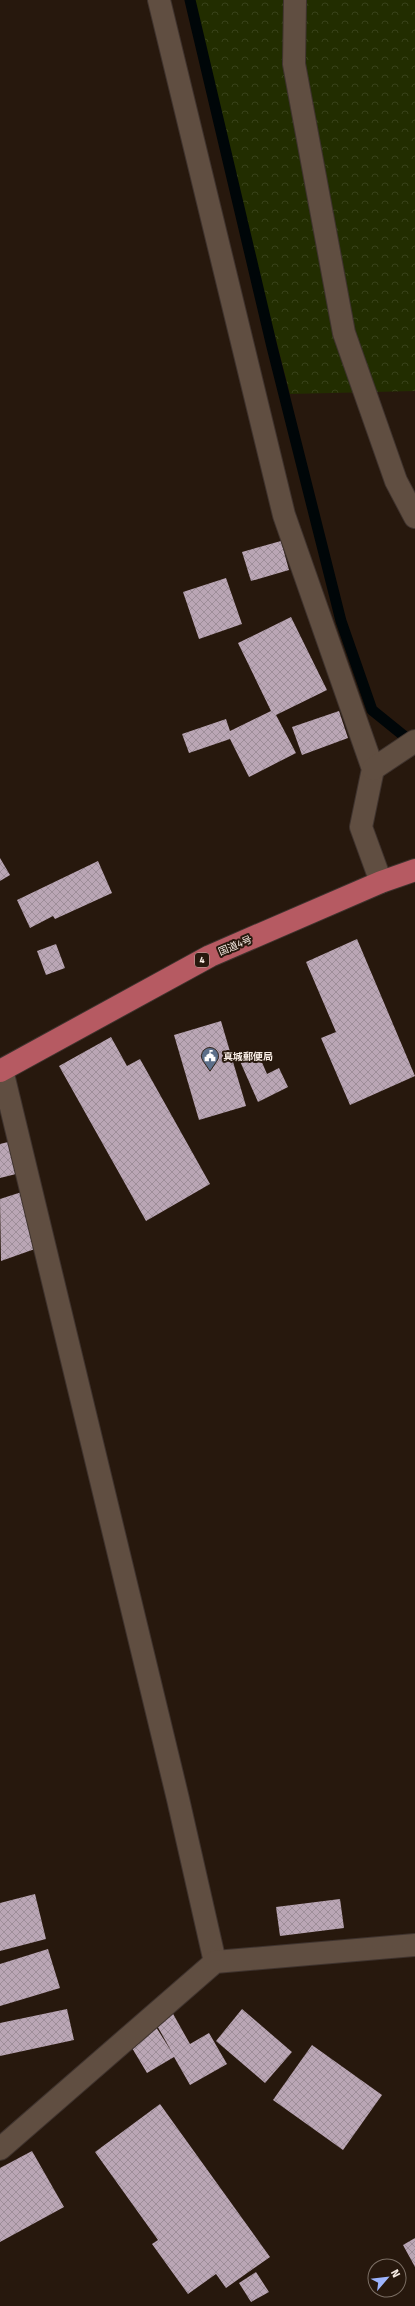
<svg xmlns="http://www.w3.org/2000/svg" width="415" height="2306" font-family="'Fira Sans','Noto Sans JP',sans-serif">
	<style>
		.forest { fill: url(#forest-crowns) }
		.lines { fill: none; stroke-linecap: round; stroke-linejoin: round }
		.stream { stroke: #000608; stroke-width: 11 }
		.building { fill: url(#building-cross-hatch) }
		.minor-casing { stroke: #3f332e; stroke-width: 24 }
		.trunk-casing { stroke: #3f332e; stroke-width: 24 }
		.minor { stroke: #604e41; stroke-width: 22 }
		.trunk { stroke: #b65a62; stroke-width: 22 }
		.labels { text-anchor: middle; stroke-width: 4; stroke-linejoin: round; paint-order: stroke }
		.shield { fill: #27180d; stroke: #baaea5; stroke-width: 1 }
		.shield-label { font-size: 9px; font-weight: bold; fill: #f9eee6 }
		.street-label { font-size: 10px; fill: #f9eee6; stroke: #27180d }
		.poi-label { font-size: 10px; font-weight: bold; fill: #f9eee6; stroke: #27180d; text-anchor: start }
	</style>
	<defs>
		<pattern id="forest-crowns" width="20" height="18" patternUnits="userSpaceOnUse"><rect width="20" height="18" fill="#222d00"/><path d="M2 6a3 3 0 1 1 6 0M12 15a3 3 0 1 1 6 0" fill="none" stroke="#384219"/></pattern>
		<pattern id="building-cross-hatch" width="8" height="8" patternUnits="userSpaceOnUse"><rect width="8" height="8" fill="#baa6b5"/><path d="M0 0l8 8M0 8l8-8" fill="none" stroke="#9e8e99"/></pattern>
	</defs>
	<rect width="100%" height="100%" fill="#27180d"/>
	<!-- forest -->
	<path class="forest" d="M 188,0 L 415,0 L 415,391 L 290,394 Z"/>
	<g class="lines">
		<!-- stream -->
		<path class="stream" d="M 190,0 L 272,347 L 341,621 L 372,710 L 414,744"/>
	</g>
	<!-- building -->
	<g class="building">
		<path d="M 281,541 L 289,570 L 251,581 L 242,552 Z"/>
		<path d="M 226,578 L 242,624 L 199,639 L 183,592 Z"/>
		<path d="M 291,617 L 327,690 L 276,715 L 296,753 L 249,777 L 230,739 L 189,753 L 182,734 L 226,719 L 230,731 L 271,711 L 238,643 Z"/>
		<path d="M 339,711 L 348,738 L 302,755 L 292,727 Z"/>
		<path d="M 0,858 L 10,875 L 0,881 Z"/>
		<path d="M 98,861 L 112,893 L 55,919 L 53,916 L 30,928 L 17,900 Z"/>
		<path d="M 357,939 L 415,1076 L 350,1105 L 321,1038 L 336,1032 L 306,962 Z"/>
		<path d="M 56,944 L 65,968 L 46,975 L 37,951 Z"/>
		<path d="M 221,1021 L 246,1106 L 199,1120 L 174,1035 Z"/>
		<path d="M 111,1037 L 127,1066 L 140,1059 L 210,1184 L 146,1221 L 59,1066 Z"/>
		<path d="M 257,1051 L 267,1074 L 279,1068 L 288,1087 L 258,1102 L 239,1059 Z"/>
		<path d="M 12,1141 L 20,1173 L 0,1178 L 0,1144 Z"/>
		<path d="M 31,1189 L 49,1244 L 1,1261 L 0,1199 Z"/>
		<path d="M 35,1894 L 46,1939 L 0,1951 L 0,1903 Z"/>
		<path d="M 340,1899 L 344,1928 L 280,1936 L 276,1907 Z"/>
		<path d="M 48,1949 L 60,1988 L 0,2006 L 0,1964 Z"/>
		<path d="M 67,2009 L 74,2040 L 0,2056 L 0,2023 Z"/>
		<path d="M 242,2009 L 292,2052 L 265,2083 L 216,2041 Z"/>
		<path d="M 172,2012 L 190,2044 L 209,2033 L 227,2064 L 190,2085 L 174,2057 L 147,2073 L 129,2043 L 156,2027 L 173,2054 L 155,2022 Z"/>
		<path d="M 312,2045 L 382,2095 L 343,2150 L 273,2100 Z"/>
		<path d="M 160,2104 L 270,2257 L 226,2288 L 216,2274 L 188,2294 L 152,2244 L 158,2240 L 95,2152 Z"/>
		<path d="M 32,2151 L 64,2207 L 0,2242 L 0,2168 Z"/>
		<path d="M 415,2238 L 415,2267 L 403,2245 Z"/>
		<path d="M 256,2272 L 269,2292 L 251,2302 L 239,2283 Z"/>
	</g>
	<g class="lines">
		<defs>
			<g id="minor">
				<path d="M 159,0 L 284,515 L 373,769 L 361,827 L 381,882"/>
				<path d="M 295,0 L 294,64 L 344,333 L 396,481 L 415,517"/>
				<path d="M 373,769 L 415,741"/>
				<path d="M 2,1070 L 178,1799 L 215,1962"/>
				<path d="M 0,2149 L 215,1962 L 415,1945"/>
			</g>
			<path id="trunk" d="M 0,1071 L 210,956 L 381,882 L 415,870"/>
		</defs>
		<!-- minor casing -->
		<use href="#minor" class="minor-casing"/>
		<!-- trunk casing -->
		<use href="#trunk" class="trunk-casing"/>
		<!-- minor -->
		<use href="#minor" class="minor"/>
		<!-- trunk -->
		<use href="#trunk" class="trunk"/>
	</g>
	<!-- icons -->
	<defs>
		<symbol id="civic-pin" viewBox="-11 -11 22 30"><path d="M0 17L-7.5 6A9.5 9.5 0 1 1 7.5 6Z" fill="#5c6f8a" stroke="#27180d"/><path d="M-.6-6.5H3V-4.5H.6V-3L4-1V1h2V6H-6V1h2V-1L-.6-3ZM-1.2 2.5V6h2.4V2.5Z" fill="#fff"/></symbol>
	</defs>
	<g fill-rule="evenodd">
		<use href="#civic-pin" x="200" y="1046" width="20" height="27"/>
	</g>
	<g class="labels">
		<!-- shield labels -->
		<rect class="shield" x="195" y="953" width="14" height="14" rx="3"/>
		<g class="shield-label">
			<text x="202" y="963">4</text>
		</g>
		<!-- street labels -->
		<g class="street-label">
			<text transform="translate(235 945) rotate(-23)" y="4">国道4号</text>
		</g>
		<!-- poi labels -->
		<g class="poi-label">
			<text x="223" y="1060">真城郵便局</text>
		</g>
	</g>
	<!-- north arrow -->
	<g transform="translate(387 2278) rotate(62)"><circle r="19" fill="#27180d" stroke="#7b6e64"/>
	<path d="M0-3L7 15L0 10L-7 15Z" fill="#9db4fd"/>
	<text y="-6" font-size="11" font-weight="bold" text-anchor="middle" fill="#f9eee6">N</text>
	</g>
</svg>
